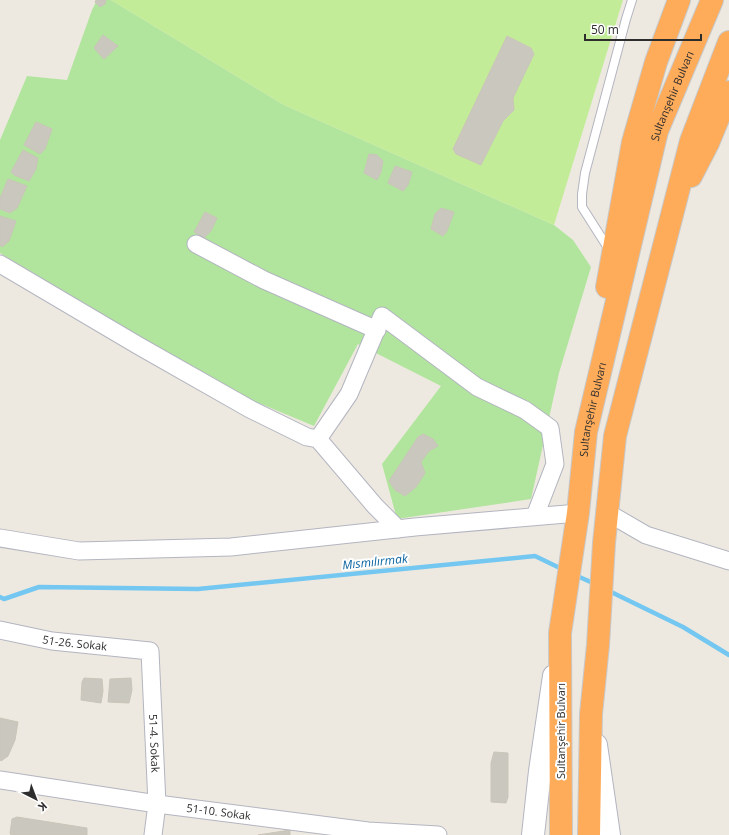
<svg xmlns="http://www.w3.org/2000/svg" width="729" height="835" font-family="'Open Sans',sans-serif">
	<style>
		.green { fill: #b1e59d }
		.pitch { fill: #c3ec99 }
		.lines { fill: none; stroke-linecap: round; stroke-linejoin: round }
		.stream { stroke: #73c7f0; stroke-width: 4.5 }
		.building { fill: #cac7be; stroke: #cac5b9 }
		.lane-casing { stroke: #b3b5c0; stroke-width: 10 }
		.street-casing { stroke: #b3b5c0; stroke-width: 19 }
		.secondary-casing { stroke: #b3b5c0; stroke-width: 24 }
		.highway-casing { stroke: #c8c8c8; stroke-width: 24 }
		.lane { stroke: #fff; stroke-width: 8 }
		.street { stroke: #fff; stroke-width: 17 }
		.secondary { stroke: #fff; stroke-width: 22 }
		.highway { stroke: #ffac5a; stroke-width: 22 }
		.labels { text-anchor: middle; stroke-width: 4; stroke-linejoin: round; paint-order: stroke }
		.street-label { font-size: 11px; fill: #2d2d2d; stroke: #fff }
		.water-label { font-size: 12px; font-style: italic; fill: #0d65a1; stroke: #fff }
	</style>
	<rect width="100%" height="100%" fill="#eee9e0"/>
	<!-- green -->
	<path class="green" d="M 97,0 L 111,0 L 284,105 L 554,225 L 573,240 L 591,267 L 559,373 L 531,499 L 397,519 L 382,464 L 441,386 L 358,344 L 314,426 L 232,392 L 0,253 L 0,140 L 27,76 L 67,80 L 92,10 Z"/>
	<!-- pitch -->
	<path class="pitch" d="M 111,0 L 623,0 L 554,225 L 284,105 Z"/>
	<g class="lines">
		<!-- stream -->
		<g class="stream">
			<path d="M 575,575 L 595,584"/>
			<path d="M 607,590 L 683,627 L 729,655"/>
			<path d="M 0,597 L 4,599 L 39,587 L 198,589 L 535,556 L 564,570"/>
		</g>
	</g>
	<!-- building -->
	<g class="building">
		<path d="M 96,0 L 106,0 L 105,4 L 100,7 L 95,2 Z"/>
		<path d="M 103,35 L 118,46 L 104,59 L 94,48 Z"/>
		<path d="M 507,36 L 531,48 L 534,54 L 513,98 L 514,110 L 503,121 L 481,165 L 456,154 L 453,149 Z"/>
		<path d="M 36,122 L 52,129 L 45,149 L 40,154 L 24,145 Z"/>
		<path d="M 23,150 L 38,158 L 36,169 L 29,181 L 14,175 L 11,172 Z"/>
		<path d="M 369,154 L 377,155 L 383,161 L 381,172 L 377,180 L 364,173 Z"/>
		<path d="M 395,166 L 412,172 L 408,185 L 403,191 L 388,183 Z"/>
		<path d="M 8,179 L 27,186 L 17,208 L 10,213 L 0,209 L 0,198 Z"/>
		<path d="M 441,208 L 454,212 L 447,231 L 443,236 L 431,229 L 435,214 Z"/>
		<path d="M 205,212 L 217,218 L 211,231 L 204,238 L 194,232 Z"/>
		<path d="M 0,216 L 16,221 L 9,241 L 2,247 L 0,245 Z"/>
		<path d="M 423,434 L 433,439 L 438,446 L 429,451 L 421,462 L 425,473 L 416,487 L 405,496 L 395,490 L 389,481 L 418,437 Z"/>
		<path d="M 84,678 L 102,679 L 103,691 L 101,703 L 81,700 L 82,682 Z"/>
		<path d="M 131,678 L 132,690 L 129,703 L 108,702 L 110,679 Z"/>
		<path d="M 0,718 L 18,722 L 15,740 L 8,756 L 1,761 L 0,760 Z"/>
		<path d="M 494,752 L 508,753 L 508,797 L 506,803 L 491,802 L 491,763 Z"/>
		<path d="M 17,817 L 87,828 L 87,835 L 11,835 L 10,833 L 12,819 Z"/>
		<path d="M 290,830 L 290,835 L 258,835 Z"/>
	</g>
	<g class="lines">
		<defs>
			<path id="lane" d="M 610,251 L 582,207 L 582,194 L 585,173 L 626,19 L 632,0"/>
			<g id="street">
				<path d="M 196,244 L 264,280 L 377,330"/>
				<path d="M 0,264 L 139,346 L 250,409 L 307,437 L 318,439 L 375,506 L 398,529"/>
				<path d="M 318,439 L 349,394 L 382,316 L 477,387 L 525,410 L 550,428 L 555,464 L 535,516"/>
				<path d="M 608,513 L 646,535 L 729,561"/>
				<path d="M 0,538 L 79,551 L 231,547 L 415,527 L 578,513"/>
				<path id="s1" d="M 0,630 L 52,641 L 150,651 L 157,804 L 153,835"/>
				<path id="s2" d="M 0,780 L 157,804 L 368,831 L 438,835"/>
			</g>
			<g id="secondary">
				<path d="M 596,745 L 609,835"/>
				<path d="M 533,835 L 540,771 L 554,676"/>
			</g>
			<g id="highway">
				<path d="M 691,176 L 708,143 L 729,92"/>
				<path d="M 607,287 L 633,142 L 656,62 L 679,0"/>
				<path id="s3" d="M 561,835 L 560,633 L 578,513 L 586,432 L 657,131 L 712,0"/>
				<path d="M 589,835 L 591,714 L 598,645 L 604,543 L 615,436 L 691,141 L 729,42"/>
			</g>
		</defs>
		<!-- lane casing -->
		<use href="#lane" class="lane-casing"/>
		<!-- street casing -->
		<use href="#street" class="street-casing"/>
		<!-- secondary casing -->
		<use href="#secondary" class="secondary-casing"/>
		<!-- highway casing -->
		<use href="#highway" class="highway-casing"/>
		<!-- lane -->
		<use href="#lane" class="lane"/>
		<!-- street -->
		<use href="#street" class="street"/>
		<!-- secondary -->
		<use href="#secondary" class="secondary"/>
		<!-- highway -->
		<use href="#highway" class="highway"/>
	</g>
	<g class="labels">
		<!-- street labels -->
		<g class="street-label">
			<text dy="4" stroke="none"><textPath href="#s3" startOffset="752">Sultanşehir Bulvarı</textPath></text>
			<text dy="4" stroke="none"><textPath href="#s3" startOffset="428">Sultanşehir Bulvarı</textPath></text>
			<text dy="4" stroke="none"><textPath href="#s1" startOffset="76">51-26. Sokak</textPath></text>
			<text transform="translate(561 731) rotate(-90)" y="4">Sultanşehir Bulvarı</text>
			<text dy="4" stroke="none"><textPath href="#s1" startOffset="244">51-4. Sokak</textPath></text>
			<text dy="4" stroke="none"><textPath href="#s2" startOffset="221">51-10. Sokak</textPath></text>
		</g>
		<!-- water labels -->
		<g class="water-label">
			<text transform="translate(375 562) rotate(-6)" y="4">Mısmılırmak</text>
		</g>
	</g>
	<!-- north arrow -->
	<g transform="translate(36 799) rotate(138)" stroke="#ffffff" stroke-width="3" paint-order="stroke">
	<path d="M0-3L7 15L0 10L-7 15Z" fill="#2d2d2d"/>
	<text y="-6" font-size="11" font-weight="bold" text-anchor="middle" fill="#2d2d2d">K</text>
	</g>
	<!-- scale -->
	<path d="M585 34v6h116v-6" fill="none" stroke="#2d2d2d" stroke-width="2"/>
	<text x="591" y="34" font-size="12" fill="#2d2d2d" stroke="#ffffff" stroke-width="3" paint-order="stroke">50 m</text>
</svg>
